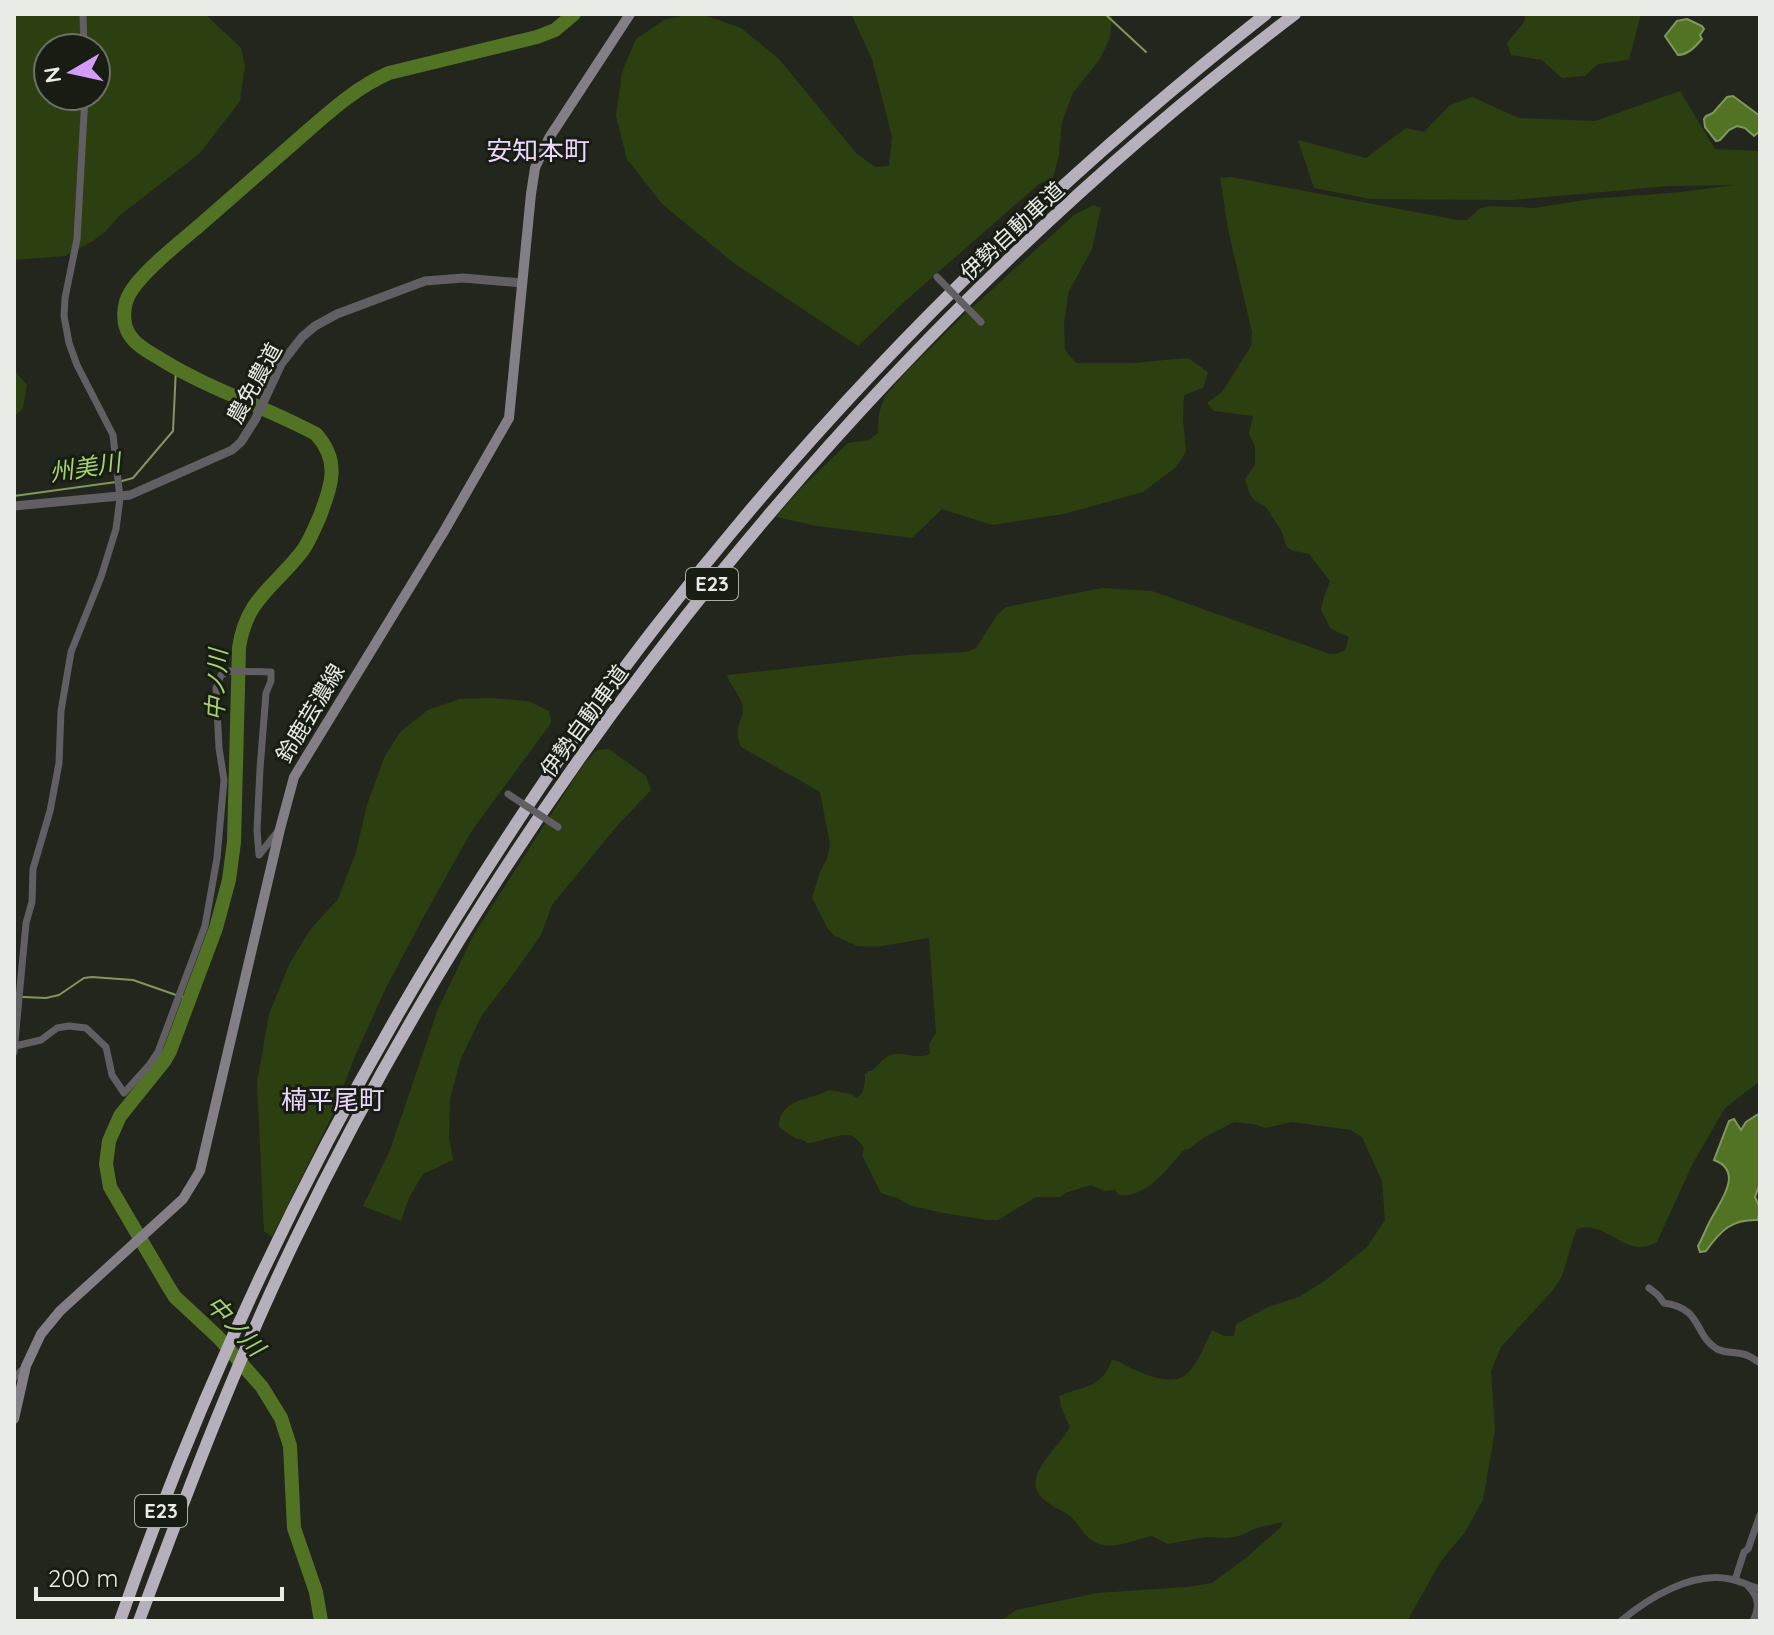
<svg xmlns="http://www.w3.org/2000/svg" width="1774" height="1635" font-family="Quicksand,'Noto Sans JP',sans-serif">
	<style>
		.green { fill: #2c3f11; fill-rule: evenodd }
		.water { fill: #537324; stroke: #80975e; stroke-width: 2 }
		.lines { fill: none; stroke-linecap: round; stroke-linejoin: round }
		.stream { stroke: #80975e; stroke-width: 2 }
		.river { stroke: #537324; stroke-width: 14 }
		.minor { stroke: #615f63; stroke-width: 7 }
		.tertiary { stroke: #615f63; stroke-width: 9 }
		.secondary { stroke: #847f87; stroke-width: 10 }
		.motorway { stroke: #b6afbc; stroke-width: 12 }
		.minor-bridge { stroke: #615f63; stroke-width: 7 }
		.labels { text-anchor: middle; stroke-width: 6; stroke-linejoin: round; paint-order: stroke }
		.shield { fill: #181d14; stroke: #aaaea7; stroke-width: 2 }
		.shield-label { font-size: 20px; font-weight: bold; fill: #e9ece6 }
		.street-label { font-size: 22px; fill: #e9ece6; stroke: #181d14 }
		.water-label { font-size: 24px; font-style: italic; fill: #a6d46c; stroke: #181d14 }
		.quarter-label { font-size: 26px; fill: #eed7ff; stroke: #181d14 }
	</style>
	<rect width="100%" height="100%" fill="#22261d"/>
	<!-- green -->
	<g class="green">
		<path d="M 14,14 L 205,14 L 241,48 L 245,66 L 240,101 L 200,153 L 119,216 L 105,232 L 93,241 L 65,256 L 14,260 ZM 48,48 L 96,48 L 96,96 L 48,96 Z"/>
		<path d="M 690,14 L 701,14 L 741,28 L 779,59 L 856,153 L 875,167 L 889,166 L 892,137 L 872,59 L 851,14 L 1112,14 L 1110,38 L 1100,59 L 1073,93 L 1062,122 L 1059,155 L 1053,178 L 1039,184 L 904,302 L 858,346 L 735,264 L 662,204 L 627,159 L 616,116 L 622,72 L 636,39 L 664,20 Z"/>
		<path d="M 1526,14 L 1641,14 L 1629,60 L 1598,64 L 1585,76 L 1562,78 L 1542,60 L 1511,55 L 1507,43 L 1524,22 Z"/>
		<path d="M 1680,91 L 1715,149 L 1760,151 L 1760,1081 L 1725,1108 L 1692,1165 L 1657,1242 C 1651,1245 1645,1248 1638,1247 C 1618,1245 1596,1219 1576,1230 L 1562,1276 L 1553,1290 L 1501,1347 L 1491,1371 L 1495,1430 L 1483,1500 L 1465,1532 L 1441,1561 L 1407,1621 L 1001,1621 L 1016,1610 L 1097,1593 L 1187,1587 L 1212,1583 L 1246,1558 L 1280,1528 L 1283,1522 L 1256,1528 L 1239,1536 L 1226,1538 L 1206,1537 L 1168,1544 L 1152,1536 C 1136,1539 1120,1548 1103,1545 C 1087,1543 1082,1527 1071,1517 C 1059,1507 1031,1500 1036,1479 C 1039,1462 1062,1442 1070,1427 L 1061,1407 L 1059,1396 C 1084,1386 1101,1389 1112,1360 C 1121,1361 1126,1367 1135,1370 C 1187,1393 1192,1373 1212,1330 L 1224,1336 L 1234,1336 L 1236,1324 L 1268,1307 L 1299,1297 L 1326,1280 L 1367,1247 L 1385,1220 L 1382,1181 L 1362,1137 L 1351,1130 L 1292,1122 L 1265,1128 L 1254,1124 L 1234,1122 L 1203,1138 L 1189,1149 L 1184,1150 C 1167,1168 1148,1198 1119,1195 L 1115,1190 L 1105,1191 L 1091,1185 L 1065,1193 L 1060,1197 L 1036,1197 L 998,1220 L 987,1220 L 943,1213 L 912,1206 L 897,1198 L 881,1193 L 862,1155 L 864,1148 C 861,1144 858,1140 854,1137 C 845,1130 820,1143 807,1143 L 803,1140 L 795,1138 L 779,1127 C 779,1098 810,1101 829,1090 L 851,1094 L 857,1098 C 865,1092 865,1083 865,1074 L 869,1071 L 872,1071 C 877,1066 882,1060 888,1056 C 900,1050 916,1060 930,1054 L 929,1044 L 936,1033 L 929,938 L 876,947 L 857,946 L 835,936 L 828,929 L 812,898 L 820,872 L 827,859 L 830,844 L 820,792 L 741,747 C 731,724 746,720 742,704 C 739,693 730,686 727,675 L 908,655 L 966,652 L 976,648 L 997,615 L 1006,607 L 1102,588 L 1152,591 L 1330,654 L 1336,654 L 1345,650 L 1349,637 L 1331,629 L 1321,610 L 1324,597 L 1330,581 L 1309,554 L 1291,550 L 1286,546 L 1282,532 L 1266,507 L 1255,501 L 1250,495 L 1245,479 L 1255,465 L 1255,447 L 1249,434 L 1253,416 L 1214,411 L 1207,403 L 1222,392 L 1251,346 L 1252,332 L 1229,234 L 1220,178 L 1231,177 L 1458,220 L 1467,220 L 1479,209 L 1488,206 L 1535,208 L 1591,199 L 1681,192 L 1735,185 L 1670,186 L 1512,200 L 1370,199 L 1314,188 L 1298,140 L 1366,158 L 1406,128 L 1424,132 L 1450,105 L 1472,97 L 1519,118 L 1595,121 Z"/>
		<path d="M 1093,205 L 1101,208 L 1092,249 L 1069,291 L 1064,324 L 1065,350 L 1076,363 L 1132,363 L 1188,358 L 1208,372 L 1203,388 L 1184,395 L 1183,419 L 1186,452 L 1175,468 L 1143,492 L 1064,514 L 992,525 L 942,509 L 912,538 L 817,526 L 776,517 L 802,487 L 848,443 L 869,440 L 878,433 L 879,413 L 885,396 L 909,369 L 965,314 L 1074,215 Z"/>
		<path d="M 14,370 L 27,385 L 23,408 L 14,417 Z"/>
		<path d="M 490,698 L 528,701 L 549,711 L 551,723 L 471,832 L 423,918 L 386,988 L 355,1056 L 334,1112 L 272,1237 L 264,1231 L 257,1083 L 269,1014 L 289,965 L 309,931 L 338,899 L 356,852 L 367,805 L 384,758 L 400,732 L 428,710 L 459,699 Z"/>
		<path d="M 609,749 L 646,776 L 651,790 L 617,826 L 552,905 L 541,935 L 515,972 L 482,1015 L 461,1058 L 450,1099 L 449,1137 L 453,1160 L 423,1174 L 409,1198 L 401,1221 L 363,1206 L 390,1150 L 438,1009 L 474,934 L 583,765 L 597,750 Z"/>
	</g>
	<!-- water -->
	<g class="water">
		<path d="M 1687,19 L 1702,26 L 1704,29 L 1700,35 L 1702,39 C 1696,46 1688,55 1678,55 L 1665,36 L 1677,21 Z"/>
		<path d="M 1733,96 L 1760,116 L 1760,131 L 1754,136 L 1745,128 L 1737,126 L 1729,130 L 1720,140 L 1716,141 L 1705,127 L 1704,119 L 1706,116 L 1713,113 L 1727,97 Z"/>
		<path d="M 1760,1113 L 1760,1183 L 1755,1197 L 1760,1208 L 1758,1220 C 1732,1219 1721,1230 1706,1251 L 1700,1252 L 1698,1246 C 1702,1239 1705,1231 1709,1223 C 1718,1204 1746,1172 1714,1160 L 1729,1121 L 1734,1119 L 1741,1130 L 1746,1122 Z"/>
	</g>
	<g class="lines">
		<!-- stream -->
		<g class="stream">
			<path d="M 1105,14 L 1146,52"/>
			<path d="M 122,481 L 133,478 L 173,431 L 176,368"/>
			<path d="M 14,496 L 116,482"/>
			<path d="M 23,997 L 46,998 L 59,995 L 84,978 L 92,977 L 133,980 L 176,995"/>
			<path d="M 182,997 L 190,1000"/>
		</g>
		<!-- river -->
		<path class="river" d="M 321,1621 L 316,1592 L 294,1528 L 290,1446 L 281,1418 L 262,1387 L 218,1337 L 175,1297 L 168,1286 L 110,1187 L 106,1164 L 109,1141 L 120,1116 L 165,1060 L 170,1051 L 216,928 L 229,880 L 234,842 L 239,648 C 246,598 276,586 303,550 C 310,540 315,527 320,516 C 331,485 341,462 316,434 C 266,407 211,390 162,360 C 151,353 136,346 129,334 C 122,323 123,304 130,293 C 142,272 180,242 200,225 C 232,197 264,169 296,141 C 325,116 354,88 389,73 L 537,37 L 555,30 L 574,14"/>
		<!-- minor -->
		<g class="minor">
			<path d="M 83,14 L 84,48"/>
			<path d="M 15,1046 L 41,1040 L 57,1028 L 69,1026 L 86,1028 L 106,1047 L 112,1075 L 124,1093 L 150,1064 L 158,1052 L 205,926 L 217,858 L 224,780 L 219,748 L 216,688 L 221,675 L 229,671 L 271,672 L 271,681 L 266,693 L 260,769 L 257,830 L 259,855 L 278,831"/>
			<path d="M 14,1052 L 26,923 L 32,902 L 33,869 L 50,811 L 59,763 L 61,711 L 71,652 L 101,577 L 116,529 L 120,498 L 113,435 L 77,365 L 69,343 L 64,316 L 65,298 L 77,239 L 85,96"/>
			<path d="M 1649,1288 L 1658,1295 L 1664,1303 C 1703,1308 1694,1336 1717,1349 C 1725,1353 1734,1352 1743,1354 C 1749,1355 1754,1359 1760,1363"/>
			<path d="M 14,1378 L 24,1368"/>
			<path d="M 1735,1580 L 1744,1552 L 1748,1549 L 1760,1515"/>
			<path d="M 1748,1586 C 1759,1597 1760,1607 1753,1621"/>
			<path d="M 1621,1621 C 1648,1598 1692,1571 1730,1579 C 1740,1581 1750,1586 1760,1589"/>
		</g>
		<!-- tertiary -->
		<path class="tertiary" d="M 14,506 L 130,495 L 232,450 L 241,442 L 255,420 L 281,364 L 302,337 L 315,326 L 337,314 L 425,281 L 463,278 L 522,283"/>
		<!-- secondary -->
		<path class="secondary" d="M 14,1419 L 26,1366 L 41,1334 L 60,1311 L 183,1199 L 200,1171 L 280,829 L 294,777 L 443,533 L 509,418 L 531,194 L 535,168 L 549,138 L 630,14"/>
		<!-- motorway -->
		<g class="motorway">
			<path d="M 120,1621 C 210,1361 331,1113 479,881 C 535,793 593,707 657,625 C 834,397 1040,192 1266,14"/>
			<path d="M 139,1621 C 187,1492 236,1362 296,1238 C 525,765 877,332 1295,14"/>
		</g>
		<!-- minor-bridge -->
		<g class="minor-bridge">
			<path d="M 937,277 L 981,322"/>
			<path d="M 508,794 L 558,827"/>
		</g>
	</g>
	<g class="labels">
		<!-- shield labels -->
		<g class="shield">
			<rect x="686" y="568" width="52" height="32" rx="6"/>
			<rect x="135" y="1495" width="52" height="32" rx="6"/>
		</g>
		<g class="shield-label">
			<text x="712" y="591">E23</text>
			<text x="161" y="1518">E23</text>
		</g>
		<!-- street labels -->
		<g class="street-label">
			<text transform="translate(1012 231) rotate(-43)" y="8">伊勢自動車道</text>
			<text transform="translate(254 383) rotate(-61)" y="8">農免農道</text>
			<text transform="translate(310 713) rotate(-59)" y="8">鈴鹿芸濃線</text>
			<text transform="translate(584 721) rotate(-54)" y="8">伊勢自動車道</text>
		</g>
		<!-- water labels -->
		<g class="water-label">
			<text transform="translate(85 468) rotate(-9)" y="8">州美川</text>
			<text transform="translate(217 685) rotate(-87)" y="8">中ノ川</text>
			<text transform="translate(235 1326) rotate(47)" y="8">中ノ川</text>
		</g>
		<!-- quarter labels -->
		<g class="quarter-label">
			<text x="538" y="160">安知本町</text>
			<text x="333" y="1109">楠平尾町</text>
		</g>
	</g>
	<!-- border -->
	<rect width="1774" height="1635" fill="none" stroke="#e9ece6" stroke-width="32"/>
	<!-- north arrow -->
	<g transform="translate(72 72) rotate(261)"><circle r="38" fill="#181d14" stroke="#6c7068" stroke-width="2"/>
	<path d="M0-6L14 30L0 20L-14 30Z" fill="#d59bfa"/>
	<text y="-12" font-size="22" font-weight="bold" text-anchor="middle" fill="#e9ece6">N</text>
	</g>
	<!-- scale -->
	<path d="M36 1587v12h246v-12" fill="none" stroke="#e9ece6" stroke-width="4"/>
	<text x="48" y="1587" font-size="24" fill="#e9ece6" stroke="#181d14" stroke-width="6" paint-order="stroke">200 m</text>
</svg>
